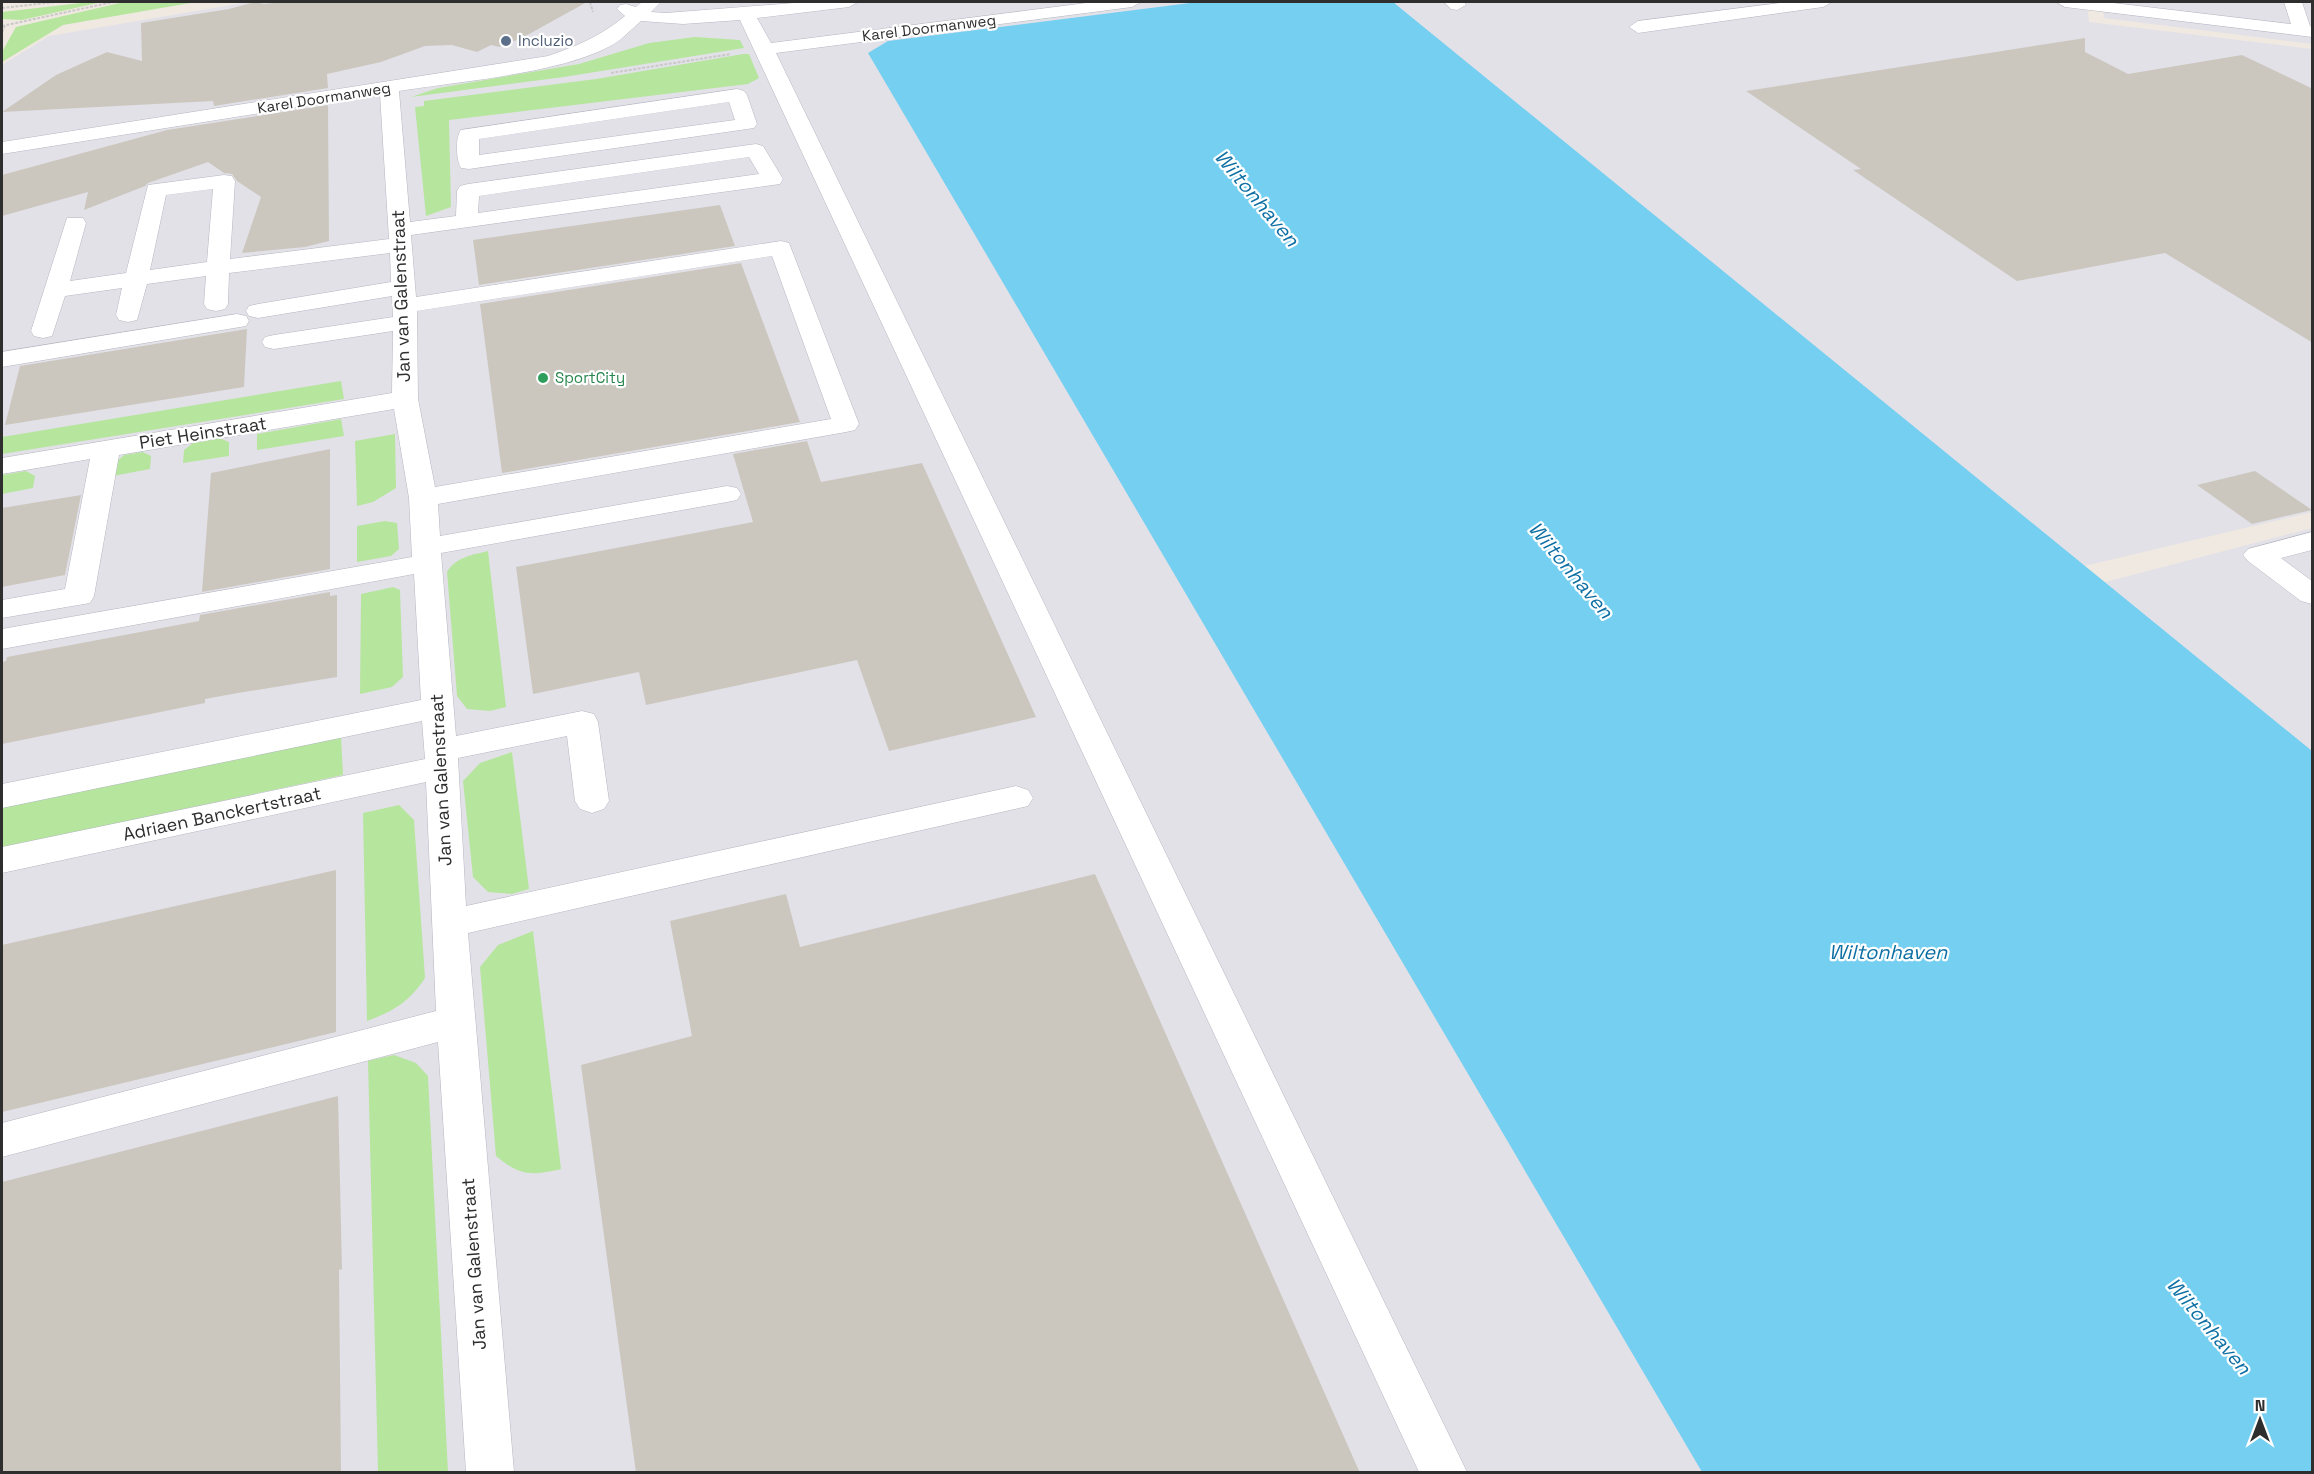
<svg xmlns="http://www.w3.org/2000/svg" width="2314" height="1474" font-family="'Space Grotesk',sans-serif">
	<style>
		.industrial { fill: #e3e1e8 }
		.green { fill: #b6e59e }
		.water { fill: #75cff0 }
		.building { fill: #cbc7bf }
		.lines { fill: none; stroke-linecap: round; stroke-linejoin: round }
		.minor-casing { stroke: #b4b7c1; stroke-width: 1 }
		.path { stroke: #c9c9c9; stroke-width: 2; stroke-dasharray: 3 1.5; stroke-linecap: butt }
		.minor { fill: #fff; fill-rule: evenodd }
		.service-dot { fill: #5c6f8a; stroke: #fff; stroke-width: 2 }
		.leisure-dot { fill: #2e9e5b; stroke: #fff; stroke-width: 2 }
		.labels { text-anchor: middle; stroke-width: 4.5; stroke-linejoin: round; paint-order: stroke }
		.far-street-label { font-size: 15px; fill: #2e2e2e; stroke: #fff }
		.far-service-label { font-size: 15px; fill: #4e5e75; stroke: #fff; text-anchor: start }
		.far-leisure-label { font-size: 15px; fill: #27864d; stroke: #fff; text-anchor: start }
		.street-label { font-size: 18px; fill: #2e2e2e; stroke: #fff }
		.water-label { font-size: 20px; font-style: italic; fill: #0d6fa3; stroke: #fff }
	</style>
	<rect width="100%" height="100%" fill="#efe9e1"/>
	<!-- industrial -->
	<g class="industrial">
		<path d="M 249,2 L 1221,2 L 1721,1472 L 2,1472 L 2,65 L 49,36 Z"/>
		<path d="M 1389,2 L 2087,2 L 2089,22 L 2312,49 L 2312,512 L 2076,568 Z"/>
		<path d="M 2102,2 L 2312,2 L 2312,44 L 2104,18 Z"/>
		<path d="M 2312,528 L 2312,765 L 2094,585 Z"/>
	</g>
	<!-- green -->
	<g class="green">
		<path d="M 90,2 L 102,2 L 22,20 L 2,19 L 2,12 Z"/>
		<path d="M 124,2 L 196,2 L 63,25 L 2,62 L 2,52 L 16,27 Z"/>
		<path d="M 695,37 L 740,40 L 744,48 L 564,77 L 411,97 L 438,88 L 579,64 L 649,43 Z"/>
		<path d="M 743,54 L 749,54 L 759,78 L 748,84 L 449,120 L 451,207 L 426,216 L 415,107 L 424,106 L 424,101 L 596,79 Z"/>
		<path d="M 341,381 L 344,399 L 2,454 L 2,437 Z"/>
		<path d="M 341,419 L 344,436 L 257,450 L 257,434 Z"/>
		<path d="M 395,434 L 396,488 L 373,502 L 357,506 L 355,441 Z"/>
		<path d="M 219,438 L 229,442 L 229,456 L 183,463 L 184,450 L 193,443 Z"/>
		<path d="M 143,452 L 151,456 L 150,469 L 113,476 L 115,463 L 124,455 Z"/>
		<path d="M 26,471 L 35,476 L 33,488 L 2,494 L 2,475 Z"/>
		<path d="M 385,521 L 397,523 L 399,549 L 391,556 L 357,562 L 357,526 Z"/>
		<path d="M 488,551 L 506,707 L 490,711 L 467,709 L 457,696 L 447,572 C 456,557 472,555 488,551 Z"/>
		<path d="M 393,587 L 400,590 L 403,677 L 392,687 L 360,694 L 361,594 Z"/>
		<path d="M 341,736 L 343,775 L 2,848 L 2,807 Z"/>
		<path d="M 512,752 L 529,889 L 512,894 L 488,892 L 473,877 L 463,781 L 480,763 Z"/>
		<path d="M 399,805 L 414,820 L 425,978 C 409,1002 394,1011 367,1021 L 363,813 Z"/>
		<path d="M 533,931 L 561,1169 C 531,1176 520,1176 496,1156 L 480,967 L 498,945 Z"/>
		<path d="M 394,1055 L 416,1063 L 428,1076 L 448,1472 L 378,1472 L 368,1061 Z"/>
	</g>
	<!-- water -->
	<path class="water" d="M 1198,2 L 1393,2 L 2312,751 L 2312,1472 L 1702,1472 L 868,53 L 888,41 Z"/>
	<!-- building -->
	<g class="building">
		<path d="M 255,2 L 264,4 L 282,2 L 587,2 L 522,38 L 499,47 L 491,45 L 477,52 L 452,45 L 425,46 L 381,62 L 327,74 L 328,88 L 214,106 L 213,101 L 2,112 L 56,75 L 107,52 L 142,61 L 141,23 L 229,9 Z"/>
		<path d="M 2085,38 L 2085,52 L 2128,74 L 2242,55 L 2313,89 L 2313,343 L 2165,253 L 2017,281 L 1853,170 L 1861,169 L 1746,91 Z"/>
		<path d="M 328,105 L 329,241 L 305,247 L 242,253 L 261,197 L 237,181 L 232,174 L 224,173 L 208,162 L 148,183 L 145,186 L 84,210 L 88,192 L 2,216 L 2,175 L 167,130 Z"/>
		<path d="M 720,205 L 735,246 L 479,285 L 473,240 Z"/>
		<path d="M 741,263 L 800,422 L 502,473 L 480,304 Z"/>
		<path d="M 247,329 L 244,387 L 5,425 L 20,366 Z"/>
		<path d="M 807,441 L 821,482 L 922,463 L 1036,717 L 889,751 L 857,660 L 646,705 L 639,672 L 533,694 L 516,567 L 753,522 L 733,454 Z"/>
		<path d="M 330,449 L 330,569 L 202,592 L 211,473 Z"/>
		<path d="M 2255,471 L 2312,510 L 2252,524 L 2197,485 Z"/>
		<path d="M 81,495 L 65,575 L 2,587 L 2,508 Z"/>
		<path d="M 330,592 L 330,596 L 337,595 L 337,677 L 238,693 L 205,699 L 205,703 L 2,744 L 2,662 L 6,661 L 7,657 L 199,621 L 200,615 Z"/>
		<path d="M 336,870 L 336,1032 L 2,1112 L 2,945 Z"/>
		<path d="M 1095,874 L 1360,1473 L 636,1473 L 581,1065 L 692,1036 L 670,921 L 786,894 L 800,947 Z"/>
		<path d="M 338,1096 L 342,1269 L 339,1270 L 341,1473 L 2,1473 L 2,1182 Z"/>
	</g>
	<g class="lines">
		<defs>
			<g id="minor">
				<path d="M 642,2 L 661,2 L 651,12 L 666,13 L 807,2 L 858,2 L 849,7 L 757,18 L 771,43 L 1094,2 L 1141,2 L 1132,7 L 776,53 L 1467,1472 L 1419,1472 L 740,20 L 683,24 L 641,21 C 634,27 627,34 620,40 C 573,73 459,81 399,91 L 410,222 L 456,216 L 457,191 L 460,186 L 468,184 L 756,144 L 763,146 L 783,179 L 780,184 L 411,235 L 416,297 L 781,241 L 789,243 L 859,424 L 855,430 L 846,432 L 438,504 L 440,536 L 727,486 L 737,488 L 741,494 L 737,500 L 727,502 L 441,553 L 456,736 L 582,711 L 594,714 L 598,722 L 609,801 L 604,809 L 592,813 L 580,809 L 575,801 L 567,736 L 458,758 L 466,906 L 1016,786 L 1028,790 L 1033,798 L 1028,806 L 468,933 L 514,1472 L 466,1472 L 438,1042 L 2,1157 L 2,1123 L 436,1011 L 426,782 L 2,873 L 2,847 L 425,759 L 422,721 L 2,808 L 2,784 L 421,700 L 414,574 L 2,649 L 2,629 L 412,557 L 409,498 L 394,409 L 119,455 L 94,596 L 90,603 L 2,618 L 2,600 L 65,589 L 90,459 L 2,474 L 2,458 L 392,393 L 393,331 L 274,349 L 265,347 L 262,342 L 265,337 L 274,335 L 393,317 L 392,296 L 258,318 L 249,316 L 246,311 L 249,306 L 258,304 L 391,282 L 390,253 L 229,273 L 228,304 L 225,309 L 216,311 L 207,309 L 204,304 L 206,276 L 147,284 L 137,320 L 128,322 L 119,320 L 116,315 L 122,288 L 65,296 L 52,336 L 43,338 L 34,336 L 31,331 L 67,218 L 83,218 L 86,223 L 70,281 L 126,273 L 148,185 L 224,175 L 232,176 L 235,181 L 230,259 L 389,239 L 380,94 L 2,154 L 2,142 L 548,56 C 577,46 601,36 625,16 L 617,9 L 620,5 L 626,4 L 636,7 ZM 749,157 L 759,174 L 478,213 L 479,196 ZM 213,189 L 207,262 L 150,270 L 166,195 ZM 772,256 L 831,419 L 435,487 L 418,399 L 417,311 Z"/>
				<path d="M 1444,2 L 1464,2 L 1466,5 L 1457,10 L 1451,9 Z"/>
				<path d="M 1787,2 L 1832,2 L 1823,7 L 1638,33 L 1629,27 L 1638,21 Z"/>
				<path d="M 2056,2 L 2105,2 L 2291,24 L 2284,2 L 2302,2 L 2310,26 L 2312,27 L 2312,37 L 2065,7 Z"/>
				<path d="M 737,89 L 744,91 L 747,95 L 757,124 L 754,128 L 469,169 L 461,168 C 456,159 455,138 461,130 ZM 729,102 L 735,120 L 479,155 L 479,139 Z"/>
				<path d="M 237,314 L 246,316 L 249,321 L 246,326 L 2,367 L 2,352 Z"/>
				<path d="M 2312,532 L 2312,550 L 2281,558 L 2312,581 L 2312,604 L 2301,601 L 2248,561 L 2243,555 L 2248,549 Z"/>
			</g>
		</defs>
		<!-- minor casing -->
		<use href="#minor" class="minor-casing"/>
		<!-- path -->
		<g class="path">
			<path d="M 590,2 L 593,12"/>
			<path d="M 2,8 L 55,2"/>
			<path d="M 2,26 L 113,2"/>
			<path d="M 2,32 L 5,26"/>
			<path d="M 611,73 L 731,54"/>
		</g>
		<!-- minor -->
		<use href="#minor" class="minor"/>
	</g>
	<!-- markers -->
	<circle class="service-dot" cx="506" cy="41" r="6"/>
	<circle class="leisure-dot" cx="543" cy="378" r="6"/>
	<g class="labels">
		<!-- far-street labels -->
		<g class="far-street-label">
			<text transform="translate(929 28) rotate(-7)" y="5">Karel Doormanweg</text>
			<text transform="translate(324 98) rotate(-9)" y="5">Karel Doormanweg</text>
		</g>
		<!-- far-service labels -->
		<g class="far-service-label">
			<text x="518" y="46">Incluzio</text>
		</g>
		<!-- far-leisure labels -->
		<g class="far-leisure-label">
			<text x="555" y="383">SportCity</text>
		</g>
		<!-- street labels -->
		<g class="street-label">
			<text transform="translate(401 296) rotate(-92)" y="6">Jan van Galenstraat</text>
			<text transform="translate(203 433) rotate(-9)" y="6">Piet Heinstraat</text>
			<text transform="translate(441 780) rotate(-93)" y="6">Jan van Galenstraat</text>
			<text transform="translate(222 814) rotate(-12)" y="6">Adriaen Banckertstraat</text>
			<text transform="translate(474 1264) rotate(-94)" y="6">Jan van Galenstraat</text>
		</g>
		<!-- water labels -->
		<g class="water-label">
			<text transform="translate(1257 198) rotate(50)" y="7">Wiltonhaven</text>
			<text transform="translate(1571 570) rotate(50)" y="7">Wiltonhaven</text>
			<text x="1888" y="959">Wiltonhaven</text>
			<text transform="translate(2209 1326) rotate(50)" y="7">Wiltonhaven</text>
		</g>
	</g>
	<!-- border -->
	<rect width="2314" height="1474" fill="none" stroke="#2e2e2e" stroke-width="6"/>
	<!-- north arrow -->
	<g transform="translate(2260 1420)" stroke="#ffffff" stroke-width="4.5" paint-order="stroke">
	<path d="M0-4.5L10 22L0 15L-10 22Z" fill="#2e2e2e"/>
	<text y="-9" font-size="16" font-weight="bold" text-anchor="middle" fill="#2e2e2e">N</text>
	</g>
</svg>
